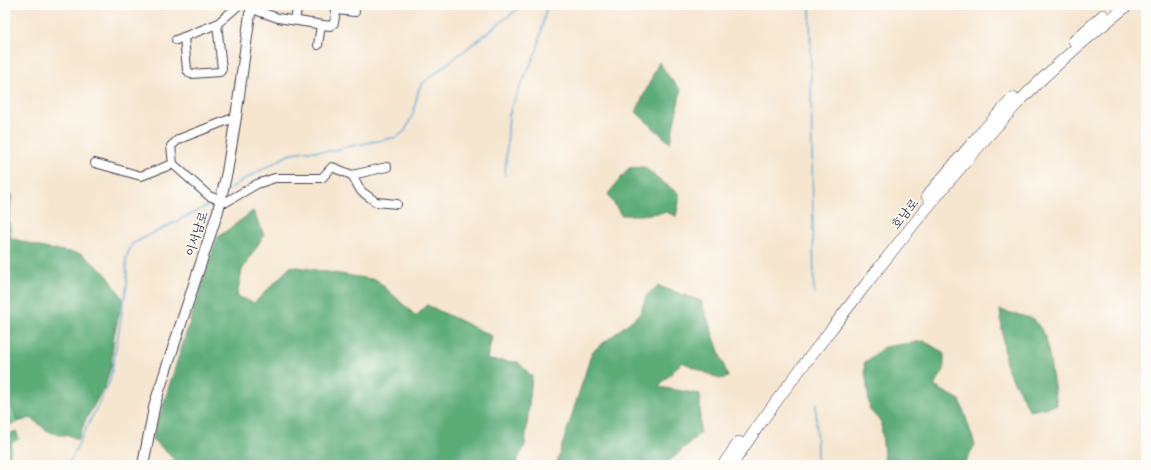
<svg xmlns="http://www.w3.org/2000/svg" width="1151" height="470" font-family="'Gentium Book Plus','Noto Serif KR',serif">
	<style>
		.green { fill: #70c88d; stroke: #497564 }
		.forest { fill: #5cac78; stroke: #3f675a }
		.lines { fill: none; stroke-linecap: round; stroke-linejoin: round }
		.stream { stroke: #5faad8; stroke-width: 1.5 }
		.minor-casing { stroke: #423f51; stroke-width: 10 }
		.major-casing { stroke: #423f51; stroke-width: 12 }
		.highway-casing { stroke: #423f51; stroke-width: 12 }
		.minor { stroke: #fff; stroke-width: 8 }
		.major { stroke: #fff; stroke-width: 10 }
		.highway { stroke: #fff; stroke-width: 11 }
		.labels { text-anchor: middle; stroke-width: 3; stroke-linejoin: round; paint-order: stroke }
		.street-label { font-size: 12px; fill: #22223b; stroke: #fdfcf7 }
	</style>
	<rect width="100%" height="100%" fill="#fdfcf7"/>
	<filter id="ink" filterUnits="userSpaceOnUse"><feTurbulence type="fractalNoise" baseFrequency=".025" numOctaves="2"/><feDisplacementMap in="SourceGraphic" scale="8" xChannelSelector="R" yChannelSelector="G"/><feConvolveMatrix kernelMatrix="1 2 1 2 8 2 1 2 1" color-interpolation-filters="sRGB"/></filter>
	<filter id="wash" filterUnits="userSpaceOnUse"><feTurbulence type="fractalNoise" baseFrequency=".012" numOctaves="4" result="noise"/><feDisplacementMap in="SourceGraphic" scale="16" xChannelSelector="R" yChannelSelector="G"/><feGaussianBlur stdDeviation="0.9" result="paint"/><feColorMatrix in="noise" values="0 0 0 0 0 0 0 0 0 0 0 0 0 0 0 0 0 1.4 0 .05"/><feComposite in="paint" operator="in"/></filter>
	<g filter="url(#wash)">
		<rect width="100%" height="100%" fill="#f6e6d0"/>
		<!-- green -->
		<path class="green" d="M 5,389 L 7,393 L 18,422 L 5,426 Z"/>
		<!-- forest -->
		<g class="forest">
			<path d="M 659,62 L 669,77 L 681,90 L 670,143 L 636,112 Z"/>
			<path d="M 644,167 L 664,183 L 679,194 L 679,203 L 676,216 L 666,212 L 641,215 L 621,215 L 608,194 L 629,168 Z"/>
			<path d="M 5,193 L 12,195 L 9,219 L 11,238 L 44,248 L 82,254 L 107,275 L 123,299 L 114,335 L 111,365 L 106,384 L 85,421 L 78,440 L 69,435 L 58,435 L 46,430 L 31,418 L 18,422 L 7,393 L 5,389 Z"/>
			<path d="M 253,211 L 264,235 L 242,270 L 237,296 L 254,303 L 291,266 L 377,280 L 416,316 L 427,305 L 492,336 L 487,360 L 518,362 L 532,376 L 525,445 L 515,465 L 161,465 L 175,460 L 152,439 L 217,238 Z"/>
			<path d="M 658,286 L 701,301 L 728,377 L 720,379 L 682,362 L 658,387 L 700,394 L 700,433 L 673,458 L 663,465 L 556,465 L 592,352 L 640,314 L 646,296 Z"/>
			<path d="M 1000,310 L 1034,319 L 1046,337 L 1057,405 L 1030,411 L 1006,367 Z"/>
			<path d="M 924,341 L 944,353 L 944,370 L 934,386 L 960,400 L 975,445 L 963,465 L 885,465 L 881,422 L 870,410 L 864,363 L 884,347 Z"/>
			<path d="M 16,431 L 19,439 L 12,442 L 10,454 L 5,465 L 5,436 Z"/>
		</g>
		<g class="lines">
			<!-- stream -->
			<g class="stream">
				<path d="M 810,5 L 814,294"/>
				<path d="M 505,175 L 509,116 L 512,105 L 537,50 L 547,5"/>
				<path d="M 228,191 L 238,183 L 292,153 L 306,151 L 333,151 L 342,148 L 397,137 L 405,131 L 413,114 L 419,88 L 424,82 L 523,5"/>
				<path d="M 816,403 L 817,465"/>
				<path d="M 68,465 L 110,381 L 127,284 L 126,258 L 132,244 L 211,204"/>
			</g>
		</g>
	</g>
	<g filter="url(#ink)">
		<g class="lines">
			<defs>
				<g id="minor">
					<path d="M 252,9 L 278,18 L 330,26 L 334,23 L 337,5"/>
					<path d="M 336,10 L 355,12"/>
					<path d="M 295,20 L 298,5"/>
					<path d="M 184,37 L 187,70 L 191,74 L 220,72 L 222,69 L 217,24"/>
					<path d="M 176,40 L 217,24 L 239,5"/>
					<path d="M 318,45 L 321,25"/>
					<path d="M 236,117 L 179,139 L 171,146 L 173,164 L 209,196 L 226,202 L 257,184 L 275,178 L 322,178 L 332,167 L 352,175 L 361,191 L 376,202 L 397,204"/>
					<path d="M 95,163 L 141,176 L 173,164"/>
					<path d="M 352,175 L 387,167"/>
				</g>
				<path id="major" d="M 143,465 L 155,403 L 218,211 L 227,172 L 236,117 L 250,14 L 253,5"/>
				<g id="highway">
					<path d="M 1074,41 L 1103,15"/>
					<path d="M 927,196 L 979,135 L 1013,98"/>
					<path d="M 723,465 L 739,442"/>
					<path d="M 732,465 C 768,409 810,357 850,305 C 903,236 957,169 1016,105 C 1050,69 1089,36 1128,5"/>
				</g>
			</defs>
			<!-- minor casing -->
			<use href="#minor" class="minor-casing"/>
			<!-- major casing -->
			<use href="#major" class="major-casing"/>
			<!-- highway casing -->
			<use href="#highway" class="highway-casing"/>
			<!-- minor -->
			<use href="#minor" class="minor"/>
			<!-- major -->
			<use href="#major" class="major"/>
			<!-- highway -->
			<use href="#highway" class="highway"/>
		</g>
	</g>
	<g class="labels">
		<!-- street labels -->
		<g class="street-label">
			<text transform="translate(905 214) rotate(-51)" y="4">호남로</text>
			<text transform="translate(197 234) rotate(-72)" y="4">이서남로</text>
		</g>
	</g>
	<!-- margin -->
	<rect width="1151" height="470" fill="none" stroke="#fdfcf7" stroke-width="20"/>
</svg>
